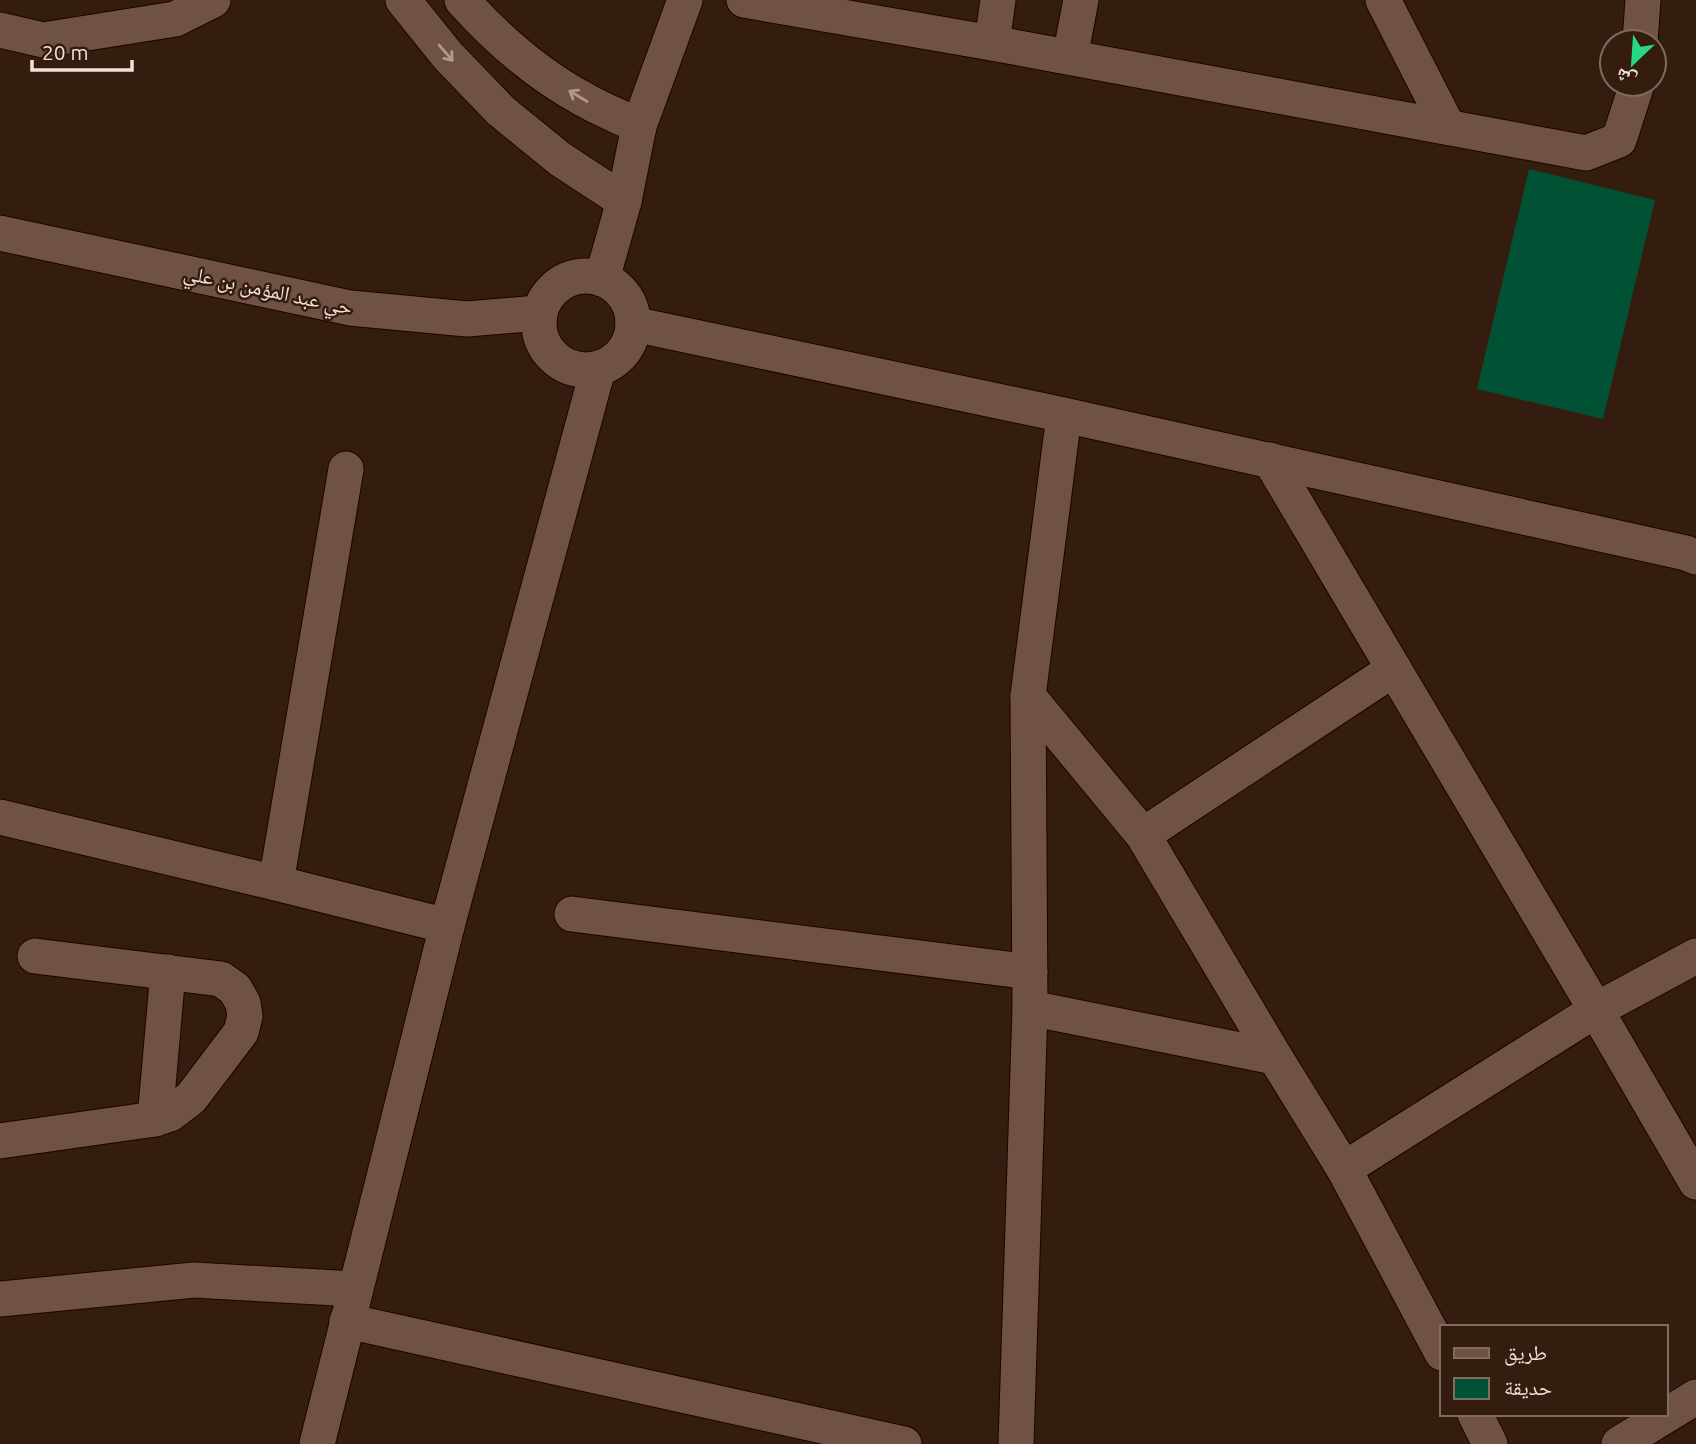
<svg xmlns="http://www.w3.org/2000/svg" width="1696" height="1444" font-family="Ubuntu,'Noto Naskh Arabic',sans-serif">
	<style>
		.green { fill: #015234 }
		.lines { fill: none; stroke-linecap: round; stroke-linejoin: round }
		.minor-casing { stroke: #1b0500; stroke-width: 37 }
		.minor { stroke: #6f5244; stroke-width: 35 }
		.oneway { stroke: #b09a8e }
		.labels { text-anchor: middle; stroke-width: 5; stroke-linejoin: round; paint-order: stroke }
		.street-label { font-size: 21px; fill: #f2e1d9; stroke: #341c0f }
	</style>
	<rect width="100%" height="100%" fill="#341c0f"/>
	<!-- green -->
	<path class="green" d="M 1529,169 L 1655,200 L 1603,419 L 1477,389 Z"/>
	<g class="lines">
		<defs>
			<g id="minor">
				<path d="M 403,0 L 448,56 L 501,111 L 560,159 L 624,201"/>
				<path d="M 462,0 C 497,39 538,75 585,100 C 602,110 621,117 639,126"/>
				<path d="M 744,0 L 992,43 L 1586,153 L 1619,140 L 1637,84"/>
				<path d="M 1383,0 L 1448,127"/>
				<path d="M 0,30 L 43,40 L 175,19 L 213,0"/>
				<path d="M 1640,42 L 1643,0"/>
				<path d="M 992,43 L 998,0"/>
				<path d="M 1070,57 L 1081,0"/>
				<path d="M 0,233 L 350,308 L 467,319 L 539,313"/>
				<circle cx="586" cy="323" r="47"/>
				<path d="M 602,279 L 624,201 L 639,126 L 685,0"/>
				<path d="M 633,324 L 1064,415 L 1686,553 L 1696,557"/>
				<path d="M 1064,415 L 1028,696 L 1143,835 L 1275,1057 L 1344,1169 L 1442,1353"/>
				<path d="M 1270,460 L 1596,1010 L 1696,1182"/>
				<path d="M 0,817 L 276,883 L 447,926"/>
				<path d="M 1143,835 L 1394,669"/>
				<path d="M 276,883 L 346,469"/>
				<path d="M 572,914 L 1030,972"/>
				<path d="M 1030,1008 L 1275,1057"/>
				<path d="M 155,1119 L 168,972"/>
				<path d="M 0,1141 L 155,1119 L 170,1114 L 191,1098 L 241,1032 L 245,1016 L 243,1003 L 235,989 L 221,979 L 35,956"/>
				<path d="M 1344,1169 L 1596,1010 L 1696,956"/>
				<path d="M 0,1299 L 194,1280 L 355,1289"/>
				<path d="M 347,1321 L 904,1444"/>
				<path d="M 1475,1414 L 1490,1444"/>
				<path d="M 317,1444 L 447,926 L 598,369"/>
				<path d="M 1016,1444 L 1030,1008 L 1028,696"/>
				<path d="M 1619,1444 L 1696,1397"/>
			</g>
		</defs>
		<!-- minor casing -->
		<use href="#minor" class="minor-casing"/>
		<!-- minor -->
		<use href="#minor" class="minor"/>
	</g>
	<!-- one-way arrows -->
	<defs><path id="oneway-shaft" d="M-6 0H5M1.5-3L5.5 0L1.5 3" fill="none" stroke-width="1.6" stroke-linecap="round" stroke-linejoin="round" transform="scale(1.75)"/></defs>
	<g class="oneway">
		<use href="#oneway-shaft" transform="translate(446 53) rotate(49)"/>
		<use href="#oneway-shaft" transform="translate(578 96) rotate(-149)"/>
	</g>
	<g class="labels">
		<!-- street labels -->
		<g class="street-label">
			<text transform="translate(268 290) rotate(12)" y="7">حي عبد المؤمن بن علي</text>
		</g>
	</g>
	<!-- legend -->
	<rect x="1440" y="1325" width="228" height="91" fill="#341c0f" stroke="#806b60" stroke-width="2"/>
	<rect x="1454" y="1348" width="35" height="10" fill="#6f5244" stroke="#806b60" stroke-width="2"/>
	<text x="1504" y="1360" font-size="21" fill="#f2e1d9">طريق</text>
	<rect x="1454" y="1378" width="35" height="21" fill="#015234" stroke="#806b60" stroke-width="2"/>
	<text x="1504" y="1395" font-size="21" fill="#f2e1d9">حديقة</text>
	<!-- north arrow -->
	<g transform="translate(1633 63) rotate(205)"><circle r="33" fill="#341c0f" stroke="#806b60" stroke-width="2"/>
	<path d="M0-5L12 26L0 18L-12 26Z" fill="#28d885"/>
	<text y="-10" font-size="19" font-weight="bold" text-anchor="middle" fill="#f2e1d9">ش</text>
	</g>
	<!-- scale -->
	<path d="M32 60v10h100v-10" fill="none" stroke="#f2e1d9" stroke-width="3.5"/>
	<text x="42" y="60" font-size="21" fill="#f2e1d9" stroke="#341c0f" stroke-width="5" paint-order="stroke">20 m</text>
</svg>
